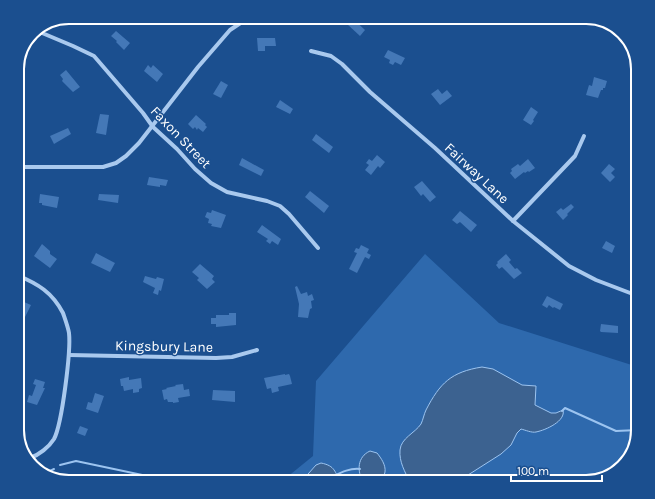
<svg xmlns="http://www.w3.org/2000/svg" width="655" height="499" font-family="Karla,sans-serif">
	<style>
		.green { fill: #2e69ad }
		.water { fill: #3c6290; stroke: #9cc4f0 }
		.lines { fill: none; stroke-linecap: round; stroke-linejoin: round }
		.stream { stroke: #9cc4f0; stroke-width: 2 }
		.building { fill: #4478b7 }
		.street { stroke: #a9c9ee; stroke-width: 4 }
		.labels { text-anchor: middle; stroke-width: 3; stroke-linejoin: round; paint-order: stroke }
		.street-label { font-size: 14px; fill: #fff; stroke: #1b4f8f }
		.rim { fill: none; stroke: #fff; stroke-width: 2 }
	</style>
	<rect width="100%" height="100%" fill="#1b4f8f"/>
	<!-- green -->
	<path class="green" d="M 425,254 L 499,323 L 638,367 L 638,430 L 627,462 L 609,477 L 586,482 L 281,482 L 313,456 L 316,381 Z"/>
	<!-- water -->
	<g class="water">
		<path d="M 482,367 L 493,369 L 522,385 L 536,386 L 535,405 L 551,413 L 556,413 L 563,410 C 566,421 546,430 536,432 C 532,433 525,430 521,429 L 517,433 L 511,445 L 501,454 L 457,482 L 410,482 C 405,472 399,462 400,450 C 401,438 415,433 421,424 C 423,420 424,414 426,410 C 440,383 451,372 482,367 Z"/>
		<path d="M 370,451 L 377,453 C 381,458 386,465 385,472 C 384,476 383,477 384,482 L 363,482 C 357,471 357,457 370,451 Z"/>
		<path d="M 321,463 C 336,466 334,472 341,482 L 301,482 L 316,465 Z"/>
	</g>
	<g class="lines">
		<!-- stream -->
		<g class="stream">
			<path d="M 562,411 L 565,408 L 616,431 L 638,430"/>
			<path d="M 60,465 L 76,461 L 147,476 L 169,482"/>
			<path d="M 50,471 L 54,469"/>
			<path d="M 334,476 C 342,472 350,468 360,469"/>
		</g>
	</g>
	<!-- building -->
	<g class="building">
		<path d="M 352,18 L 365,30 L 360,36 L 347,24 Z"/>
		<path d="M 116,31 L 130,43 L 124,50 L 116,42 L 117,41 L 111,36 Z"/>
		<path d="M 257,38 L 275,38 L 276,46 L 265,46 L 265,51 L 258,51 Z"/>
		<path d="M 388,50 L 405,58 L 401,65 L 395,62 L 393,65 L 389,63 L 390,60 L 384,57 Z"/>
		<path d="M 148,65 L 151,68 L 153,65 L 163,74 L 157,82 L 144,71 Z"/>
		<path d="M 66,70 L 80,87 L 73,92 L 62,81 L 63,79 L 60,75 Z"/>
		<path d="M 594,77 L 607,81 L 605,88 L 603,88 L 603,90 L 601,90 L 598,98 L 586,95 L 589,85 L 592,86 Z"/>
		<path d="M 221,81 L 228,85 L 221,98 L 213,94 Z"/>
		<path d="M 438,89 L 442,94 L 447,90 L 452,96 L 440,105 L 431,94 Z"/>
		<path d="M 280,100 L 293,109 L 290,114 L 276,107 Z"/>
		<path d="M 531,107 L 538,112 L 533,120 L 534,121 L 531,125 L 523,120 Z"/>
		<path d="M 100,114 L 109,115 L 106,135 L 96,133 Z"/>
		<path d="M 196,115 L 206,124 L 205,125 L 207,127 L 203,132 L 198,128 L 197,130 L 195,127 L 193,129 L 188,124 Z"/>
		<path d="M 68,128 L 71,134 L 54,144 L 50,136 Z"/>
		<path d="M 316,134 L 333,147 L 329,153 L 312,140 Z"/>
		<path d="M 377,155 L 385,162 L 380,168 L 378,166 L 371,175 L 365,170 L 369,165 L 366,163 L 369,159 L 372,161 Z"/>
		<path d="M 242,158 L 264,170 L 261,176 L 239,165 Z"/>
		<path d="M 528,159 L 535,168 L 529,172 L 528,171 L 525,173 L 524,172 L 515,179 L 510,173 L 512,171 L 511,169 L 518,164 L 520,166 Z"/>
		<path d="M 609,164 L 615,169 L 611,173 L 615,177 L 610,182 L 601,173 Z"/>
		<path d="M 149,177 L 168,180 L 166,186 L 160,185 L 160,187 L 147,185 Z"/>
		<path d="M 422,181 L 436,197 L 430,202 L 423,194 L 421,196 L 414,187 Z"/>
		<path d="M 310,191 L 329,206 L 324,213 L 305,197 Z"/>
		<path d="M 40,194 L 59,197 L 57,208 L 42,205 L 42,203 L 39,203 Z"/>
		<path d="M 99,194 L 119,195 L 118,203 L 98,200 Z"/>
		<path d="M 571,204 L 574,207 L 567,214 L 568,215 L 563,220 L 556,212 L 561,208 L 563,210 Z"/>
		<path d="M 212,210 L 226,215 L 221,228 L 211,226 L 212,224 L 208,223 L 209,219 L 205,217 L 207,212 L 211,213 Z"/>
		<path d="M 460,211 L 477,225 L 471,232 L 460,222 L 457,224 L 452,220 Z"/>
		<path d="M 262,225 L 281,239 L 278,245 L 272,241 L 270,244 L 266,241 L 268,239 L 257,232 Z"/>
		<path d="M 606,241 L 615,246 L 612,253 L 602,248 Z"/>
		<path d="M 42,244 L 50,251 L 50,254 L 57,259 L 50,268 L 34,256 Z"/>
		<path d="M 361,245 L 369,249 L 367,253 L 371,255 L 369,259 L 365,257 L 357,273 L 349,269 L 357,253 L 354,252 L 356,248 L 359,249 Z"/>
		<path d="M 96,253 L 115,263 L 110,272 L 91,263 Z"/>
		<path d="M 506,254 L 511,260 L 509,262 L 515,269 L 517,268 L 522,273 L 514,279 L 502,267 L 499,269 L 496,265 L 498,263 L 497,262 Z"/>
		<path d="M 200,264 L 214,276 L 212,279 L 215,282 L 207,289 L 197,280 L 199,278 L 192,272 Z"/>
		<path d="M 145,276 L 156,279 L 157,277 L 164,279 L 161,291 L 159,290 L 158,295 L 153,293 L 155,288 L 143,282 Z"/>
		<path d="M 297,286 L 301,294 L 307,292 L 308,296 L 312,294 L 314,300 L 311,301 L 312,308 L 310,309 L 308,318 L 298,317 L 299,304 L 295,287 Z"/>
		<path d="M 547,296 L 563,304 L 560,310 L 554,307 L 553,308 L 549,305 L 547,308 L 542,305 Z"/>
		<path d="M 24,302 L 31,305 L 25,317 L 17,314 L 17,303 L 23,306 Z"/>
		<path d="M 229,313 L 236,313 L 236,325 L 216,327 L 216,324 L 211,324 L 211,318 L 216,318 L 216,315 L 229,315 Z"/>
		<path d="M 601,324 L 618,326 L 618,333 L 601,332 L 600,331 Z"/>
		<path d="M 285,374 L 285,375 L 289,374 L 290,376 L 292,384 L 278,387 L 279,391 L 272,393 L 271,388 L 267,389 L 264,378 Z"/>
		<path d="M 129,377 L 129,380 L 141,378 L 142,388 L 139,389 L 139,392 L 133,393 L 133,389 L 124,391 L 123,386 L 121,386 L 120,379 Z"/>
		<path d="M 35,379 L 45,382 L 43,388 L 45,388 L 37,405 L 27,402 L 29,395 L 32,396 L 36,385 L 33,384 Z"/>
		<path d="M 183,384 L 184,390 L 189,389 L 190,396 L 178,398 L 179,402 L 173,403 L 173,402 L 168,402 L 167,399 L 164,400 L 162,390 L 167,389 L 166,388 L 176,386 L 175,385 Z"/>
		<path d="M 213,390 L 235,391 L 235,402 L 212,400 Z"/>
		<path d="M 95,393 L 104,396 L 98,413 L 86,409 L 88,402 L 92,403 Z"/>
		<path d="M 80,426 L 88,429 L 85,436 L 77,433 Z"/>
	</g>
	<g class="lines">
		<!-- street -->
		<g class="street">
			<path d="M 35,30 L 73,46 L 94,56 L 143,113 L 153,127 L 177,149 L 195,169 L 211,183 L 227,192 L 267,201 L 280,206 L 289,214 L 318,248"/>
			<path d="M 311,51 L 331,56 L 342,64 L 370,92 L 435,148 L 513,221 L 569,266 L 596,280 L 638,296"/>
			<path d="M 17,167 L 103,167 L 116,163 L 126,156 L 139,143 L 198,67 L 230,30 L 242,22 L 256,17"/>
			<path d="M 513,221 L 575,156 L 584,136"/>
			<path d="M 17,275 C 38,284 52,292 63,313 C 65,319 68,327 69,333 C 71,351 62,424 54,439 C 49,447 39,455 30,458"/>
			<path d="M 69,355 L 216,358 L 232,357 L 257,350"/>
		</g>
	</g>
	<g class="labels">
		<!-- street labels -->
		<g class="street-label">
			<text transform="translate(181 137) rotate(46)" y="5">Faxon Street</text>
			<text transform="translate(477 173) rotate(43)" y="5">Fairway Lane</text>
			<text transform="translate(164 346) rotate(1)" y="5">Kingsbury Lane</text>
		</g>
	</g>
	<!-- crop -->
	<path d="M0 0H655V499H0ZM69 24H586A45 45 0 0 1 631 69V430A45 45 0 0 1 586 475H69A45 45 0 0 1 24 430V69A45 45 0 0 1 69 24Z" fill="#1b4f8f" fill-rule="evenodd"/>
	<path class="rim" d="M69 24H586A45 45 0 0 1 631 69V430A45 45 0 0 1 586 475H69A45 45 0 0 1 24 430V69A45 45 0 0 1 69 24Z"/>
	<!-- scale -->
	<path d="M511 475v6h91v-6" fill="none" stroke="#ffffff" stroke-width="2"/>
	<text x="517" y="475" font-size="12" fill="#ffffff" stroke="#1b4f8f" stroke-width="3" paint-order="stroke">100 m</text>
</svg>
